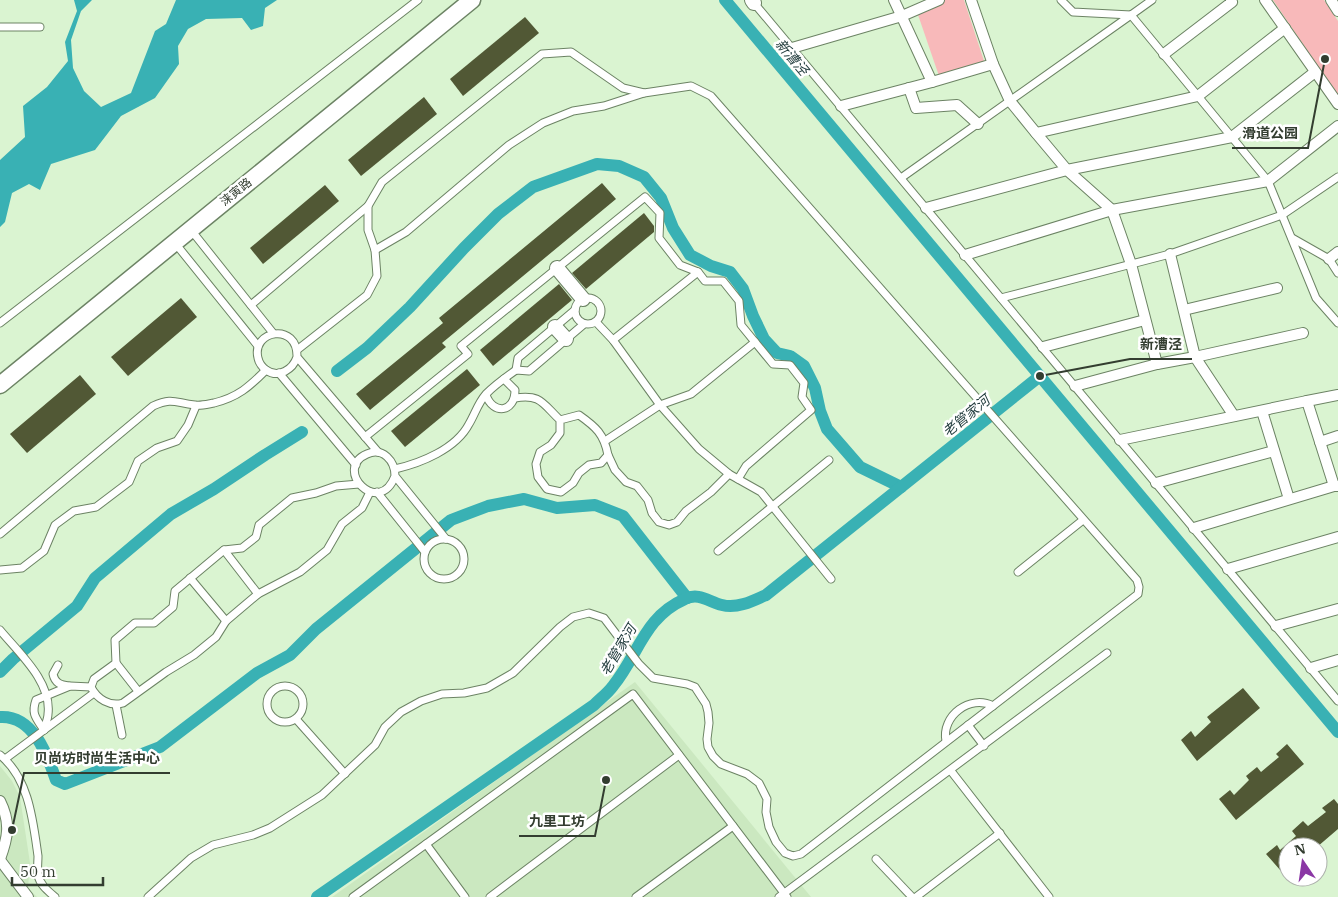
<svg xmlns="http://www.w3.org/2000/svg" width="1338" height="897" font-family="'IBM Plex Serif','Noto Sans SC',serif">
	<style>
		.built { fill: #cbe8c0 }
		.green { fill: #f8b9ba }
		.water { fill: #39b1b4 }
		.lines { fill: none; stroke-linecap: round; stroke-linejoin: round }
		.stream { stroke: #39b1b4; stroke-width: 4 }
		.canal { stroke: #39b1b4; stroke-width: 12 }
		.building { fill: #515835 }
		.service-casing { stroke: #6c8364; stroke-width: 9 }
		.pedestrian-casing { stroke: #6c8364; stroke-width: 12 }
		.minor-casing { stroke: #6c8364; stroke-width: 16 }
		.tertiary-casing { stroke: #6c8364; stroke-width: 19 }
		.service { stroke: #fff; stroke-width: 7 }
		.pedestrian { stroke: #fff; stroke-width: 10 }
		.minor { stroke: #fff; stroke-width: 14 }
		.tertiary { stroke: #fff; stroke-width: 16 }
		.labels { text-anchor: middle; stroke-width: 5; stroke-linejoin: round; paint-order: stroke }
		.street-label { font-size: 12px; fill: #333d30; stroke: #fff }
		.water-label { font-size: 14px; font-style: italic; fill: #243e3f; stroke: #fff }
		.leader { fill: none; stroke: #333d30; stroke-width: 2 }
		.callout-dot { fill: #333d30; stroke: #fff; stroke-width: 2 }
		.callout-label { font-size: 14px; text-anchor: middle; font-weight: bold; fill: #333d30; stroke: #fff; stroke-width: 5; stroke-linejoin: round; paint-order: stroke }
	</style>
	<rect width="100%" height="100%" fill="#daf4d1"/>
	<!-- built -->
	<g class="built">
		<path d="M 635,682 L 811,897 L 332,897 Z"/>
		<path d="M 0,766 L 12,781 L 20,797 L 30,863 L 28,888 L 37,897 L 0,897 Z"/>
	</g>
	<!-- green -->
	<g class="green">
		<path d="M 934,0 L 964,0 L 984,61 L 939,76 L 915,6 Z"/>
		<path d="M 1273,0 L 1324,0 L 1338,21 L 1338,96 Z"/>
	</g>
	<!-- water -->
	<path class="water" d="M 74,0 L 92,0 L 81,11 L 71,40 L 73,68 L 84,91 L 101,107 L 131,93 L 155,31 L 166,24 L 176,0 L 277,0 L 265,8 L 263,26 L 251,30 L 242,18 L 206,19 L 188,29 L 178,46 L 179,64 L 155,98 L 121,116 L 95,150 L 51,164 L 40,190 L 29,184 L 12,193 L 5,222 L 0,227 L 0,160 L 25,137 L 23,106 L 47,87 L 68,61 L 65,42 L 77,11 Z"/>
	<g class="lines">
		<!-- stream -->
		<path class="stream" d="M 726,1 L 731,0"/>
		<!-- canal -->
		<g class="canal">
			<path d="M 725,0 L 1338,732"/>
			<path d="M 337,371 L 367,348 L 410,307 L 464,248 L 498,214 L 533,187 L 597,164 L 619,166 L 644,177 L 661,198 L 673,228 L 690,255 L 711,266 L 730,272 L 743,289 L 753,316 L 764,339 L 777,353 L 790,356 L 804,366 L 815,388 L 820,411 L 827,429 L 860,467 L 901,487"/>
			<path d="M 0,672 L 13,659 L 77,606 L 95,578 L 171,514 L 214,489 L 265,455 L 302,432"/>
			<path d="M 0,717 C 33,715 47,754 56,780 L 65,784 L 160,747 L 257,673 L 290,655 L 316,629 L 451,520 L 488,506 L 524,499 L 557,508 L 595,505 L 623,516 L 687,598"/>
			<path d="M 317,897 L 594,705 C 600,699 608,693 613,686 C 639,654 644,617 685,599 C 699,592 709,602 722,605 C 737,609 753,601 766,595 L 1040,376"/>
		</g>
	</g>
	<!-- building -->
	<g class="building">
		<path d="M 525,17 L 539,33 L 463,96 L 450,79 Z"/>
		<path d="M 424,97 L 437,114 L 361,176 L 348,160 Z"/>
		<path d="M 602,183 L 616,199 L 442,343 L 446,347 L 370,410 L 356,394 L 443,323 L 439,318 Z"/>
		<path d="M 325,185 L 339,201 L 263,264 L 250,248 Z"/>
		<path d="M 644,213 L 654,226 L 654,232 L 586,289 L 572,273 Z"/>
		<path d="M 559,284 L 572,300 L 493,366 L 480,350 Z"/>
		<path d="M 181,298 L 197,317 L 128,376 L 111,357 Z"/>
		<path d="M 467,369 L 480,385 L 405,447 L 391,431 Z"/>
		<path d="M 80,375 L 96,394 L 27,453 L 10,434 Z"/>
		<path d="M 1243,688 L 1260,708 L 1197,761 L 1181,740 L 1191,731 L 1195,737 L 1211,722 L 1207,717 Z"/>
		<path d="M 1287,744 L 1304,764 L 1236,820 L 1219,799 L 1230,790 L 1234,795 L 1249,780 L 1246,776 L 1257,767 L 1261,772 L 1279,757 L 1276,754 Z"/>
		<path d="M 1334,799 L 1338,804 L 1338,829 L 1317,847 L 1288,847 L 1288,879 L 1266,854 L 1277,845 L 1280,850 L 1296,836 L 1292,831 L 1303,821 L 1308,826 L 1326,812 L 1322,808 Z"/>
	</g>
	<g class="lines">
		<defs>
			<g id="service">
				<path d="M 1061,0 L 1073,12 L 1131,15"/>
				<path d="M 1152,0 L 1131,15 L 1268,181 L 1316,298 L 1338,323"/>
				<path d="M 754,3 L 1338,701"/>
				<path d="M 0,27 L 40,27"/>
				<path d="M 901,178 L 1131,15"/>
				<path d="M 191,230 L 273,333"/>
				<path d="M 1292,238 L 1329,259 L 1338,273"/>
				<path d="M 175,243 L 258,346"/>
				<path d="M 375,250 L 406,232 L 509,145 L 543,123 L 573,111 L 604,106 L 644,93"/>
				<circle cx="588" cy="311" r="13"/>
				<path d="M 1001,298 L 1170,254 L 1282,215 L 1338,177"/>
				<path d="M 251,305 L 368,206"/>
				<path d="M 596,322 L 613,340 L 660,405 L 699,449 L 729,474 L 761,492 L 831,579"/>
				<path d="M 0,323 L 418,0"/>
				<path d="M 613,340 L 698,272"/>
				<path d="M 297,357 C 293,369 279,379 266,370 C 262,367 259,363 258,358 C 251,330 298,322 297,357 L 378,452"/>
				<path d="M 516,370 L 518,358 L 575,310"/>
				<path d="M 279,373 L 356,465"/>
				<path d="M 486,395 C 493,415 515,413 515,390 L 504,379"/>
				<path d="M 515,398 C 541,394 542,403 560,420 L 560,433 L 551,445 L 540,452 L 536,464 L 538,477 L 547,489 L 561,492 L 573,483 L 579,473 L 589,465 L 601,463 L 608,455 C 604,434 596,427 579,415 L 560,420"/>
				<path d="M 365,437 L 468,354 L 461,346 L 645,197 L 660,213 L 659,238 L 680,265 L 698,272 L 705,281 L 723,281 L 739,301 L 741,325 L 773,364 L 790,365 L 804,383 L 802,397 L 811,410 L 746,466 L 738,479"/>
				<path d="M 605,441 L 660,405 L 691,394 L 755,342"/>
				<path d="M 608,455 L 615,470 L 626,482 L 637,486 L 648,500 L 652,513 L 659,522 L 669,525 L 677,522 L 686,511 L 711,492 L 729,474"/>
				<path d="M 395,469 C 421,463 456,449 469,424 C 475,414 478,403 486,394 C 495,385 506,377 516,370 L 529,371 L 584,324"/>
				<path d="M 395,476 C 379,518 332,469 367,454 C 383,447 395,461 395,476 L 446,539"/>
				<path d="M 359,484 L 336,486 L 316,493 L 292,498 L 259,525 L 256,537 L 242,548 L 224,550 L 175,591 L 173,607 L 154,623 L 135,623 L 115,640 L 116,663 L 94,679 L 91,687 C 97,699 110,707 123,703 L 166,672 L 194,655 L 216,637 L 226,621 L 258,594 L 300,572 L 327,550 L 342,524 L 362,508 L 370,492"/>
				<path d="M 377,492 L 425,552"/>
				<path d="M 0,534 L 153,406 C 173,397 175,403 195,405 C 200,406 208,404 214,403 C 238,397 249,387 266,370"/>
				<circle cx="444" cy="559" r="20"/>
				<path d="M 224,550 L 258,594"/>
				<path d="M 718,551 L 829,460"/>
				<path d="M 0,570 L 22,568 L 44,551 L 55,525 L 74,511 L 96,507 L 129,482 L 138,461 L 157,448 L 177,441 L 188,425 L 196,406"/>
				<path d="M 1018,572 L 1083,520"/>
				<path d="M 190,578 L 226,621"/>
				<path d="M 0,630 C 19,653 52,682 48,714 C 48,719 45,725 44,730"/>
				<path d="M 116,663 L 138,691"/>
				<path d="M 58,665 L 53,674 C 55,683 60,685 69,686"/>
				<circle cx="285" cy="704" r="18"/>
				<path d="M 116,705 L 122,735"/>
				<path d="M 296,719 L 345,774"/>
				<path d="M 968,725 L 984,746"/>
				<path d="M 44,730 C 36,718 31,714 36,700 L 70,686 L 91,687"/>
				<path d="M 946,741 C 941,716 970,694 993,706"/>
				<path d="M 0,755 C 29,778 33,821 38,856 C 38,862 37,869 38,875 C 40,885 48,891 55,897"/>
				<path d="M 5,759 L 94,693"/>
				<path d="M 951,771 L 1049,897"/>
				<path d="M 426,844 L 465,897"/>
				<path d="M 876,859 L 912,897"/>
				<path d="M 148,897 L 191,858 L 213,845 L 253,835 L 270,828 L 322,795 L 375,745 L 385,727 L 401,712 L 421,701 L 442,694 L 464,693 L 487,688 L 513,673 L 560,627 L 573,617 L 589,613 L 604,618 L 639,664 L 653,678 L 687,684 L 695,687 L 706,704 L 708,712 L 709,723 L 707,739 L 708,747 L 713,756 L 721,764 L 747,774 L 759,783 L 767,799 L 766,812 L 769,827 L 776,842 L 785,853 L 793,856 L 801,854 L 1138,594 L 1139,587 L 1137,580 L 711,96 L 691,86 L 644,93 L 623,88 L 571,52 L 542,54 L 382,182 L 368,206 L 368,230 L 375,250 L 377,276 L 367,295 L 297,350"/>
				<path d="M 353,897 L 633,694 L 787,897"/>
				<path d="M 490,897 L 679,755"/>
				<path d="M 636,897 L 733,826"/>
				<path d="M 779,897 L 1107,653"/>
				<path d="M 916,897 L 1000,833"/>
			</g>
			<g id="pedestrian">
				<path d="M 894,0 L 932,82 L 993,64 L 1010,101 L 1036,133 L 1067,170 L 1112,210 L 1131,264 L 1157,364 L 1195,357 L 1234,416"/>
				<path d="M 971,0 L 993,64"/>
				<path d="M 1265,0 L 1338,104"/>
				<path d="M 1331,0 L 1338,11"/>
				<path d="M 792,48 L 902,16 L 939,0"/>
				<path d="M 1164,54 L 1232,2 L 1231,0"/>
				<path d="M 909,88 L 916,108 L 957,105 L 978,124"/>
				<path d="M 841,106 L 932,82"/>
				<path d="M 1036,133 L 1198,96 L 1285,28"/>
				<path d="M 926,208 L 1067,170 L 1232,137 L 1315,72"/>
				<path d="M 1170,254 L 1195,357 L 1303,333"/>
				<path d="M 965,255 L 1112,210 L 1268,181 L 1338,126"/>
				<path d="M 1329,259 L 1338,252"/>
				<path d="M 1184,310 L 1277,288"/>
				<path d="M 1043,347 L 1145,320"/>
				<path d="M 1075,386 L 1157,364"/>
				<path d="M 1338,395 L 1307,401 L 1334,486 L 1338,486"/>
				<path d="M 1262,411 L 1289,499"/>
				<path d="M 1120,440 L 1307,401"/>
				<path d="M 1320,442 L 1338,436"/>
				<path d="M 1156,483 L 1274,451"/>
				<path d="M 1194,528 L 1334,486"/>
				<path d="M 1228,569 L 1338,537"/>
				<path d="M 1276,626 L 1338,609"/>
				<path d="M 1311,668 L 1338,660"/>
				<path d="M 0,801 C 11,823 8,837 0,859"/>
				<path d="M 0,860 L 28,897"/>
			</g>
			<g id="minor">
				<path d="M 752,0 L 754,3"/>
				<path d="M 557,268 L 583,299"/>
				<path d="M 555,327 L 566,339"/>
			</g>
			<path id="tertiary" d="M 0,385 L 472,0"/>
		</defs>
		<!-- service casing -->
		<use href="#service" class="service-casing"/>
		<!-- pedestrian casing -->
		<use href="#pedestrian" class="pedestrian-casing"/>
		<!-- minor casing -->
		<use href="#minor" class="minor-casing"/>
		<!-- tertiary casing -->
		<use href="#tertiary" class="tertiary-casing"/>
		<!-- service -->
		<use href="#service" class="service"/>
		<!-- pedestrian -->
		<use href="#pedestrian" class="pedestrian"/>
		<!-- minor -->
		<use href="#minor" class="minor"/>
		<!-- tertiary -->
		<use href="#tertiary" class="tertiary"/>
	</g>
	<g class="labels">
		<!-- street labels -->
		<g class="street-label">
			<text transform="translate(236 192) rotate(-39)" y="4">涞寅路</text>
		</g>
		<!-- water labels -->
		<g class="water-label">
			<text transform="translate(792 57) rotate(50)" y="5">新漕泾</text>
			<text transform="translate(966 416) rotate(-39)" y="5">老管家河</text>
			<text transform="translate(618 650) rotate(-59)" y="5">老管家河</text>
		</g>
	</g>
	<!-- callouts -->
	<path class="leader" d="M1325 59L1308 148H1232M1040 376L1130 359H1192M12 830L24 773H170M606 780L595 836H519"/>
	<g class="callout-dot">
		<circle cx="1325" cy="59" r="5"/>
		<circle cx="1040" cy="376" r="5"/>
		<circle cx="12" cy="830" r="5"/>
		<circle cx="606" cy="780" r="5"/>
	</g>
	<g class="callout-label">
		<text x="1270" y="138">滑道公园</text>
		<text x="1161" y="349">新漕泾</text>
		<text x="97" y="763">贝尚坊时尚生活中心</text>
		<text x="557" y="826">九里工坊</text>
	</g>
	<!-- north arrow -->
	<g transform="translate(1303 862) rotate(347)"><circle r="24" fill="#ffffff" stroke="#adb1ac"/>
	<path d="M0-4L9 19L0 12L-9 19Z" fill="#8b37a5"/>
	<text y="-8" font-size="14" font-weight="bold" text-anchor="middle" fill="#333d30">N</text>
	</g>
	<!-- scale -->
	<path d="M12 877v8h91v-8" fill="none" stroke="#333d30" stroke-width="2.5"/>
	<text x="20" y="877" font-size="15" fill="#333d30" stroke="#ffffff" stroke-width="4" paint-order="stroke">50 m</text>
</svg>
